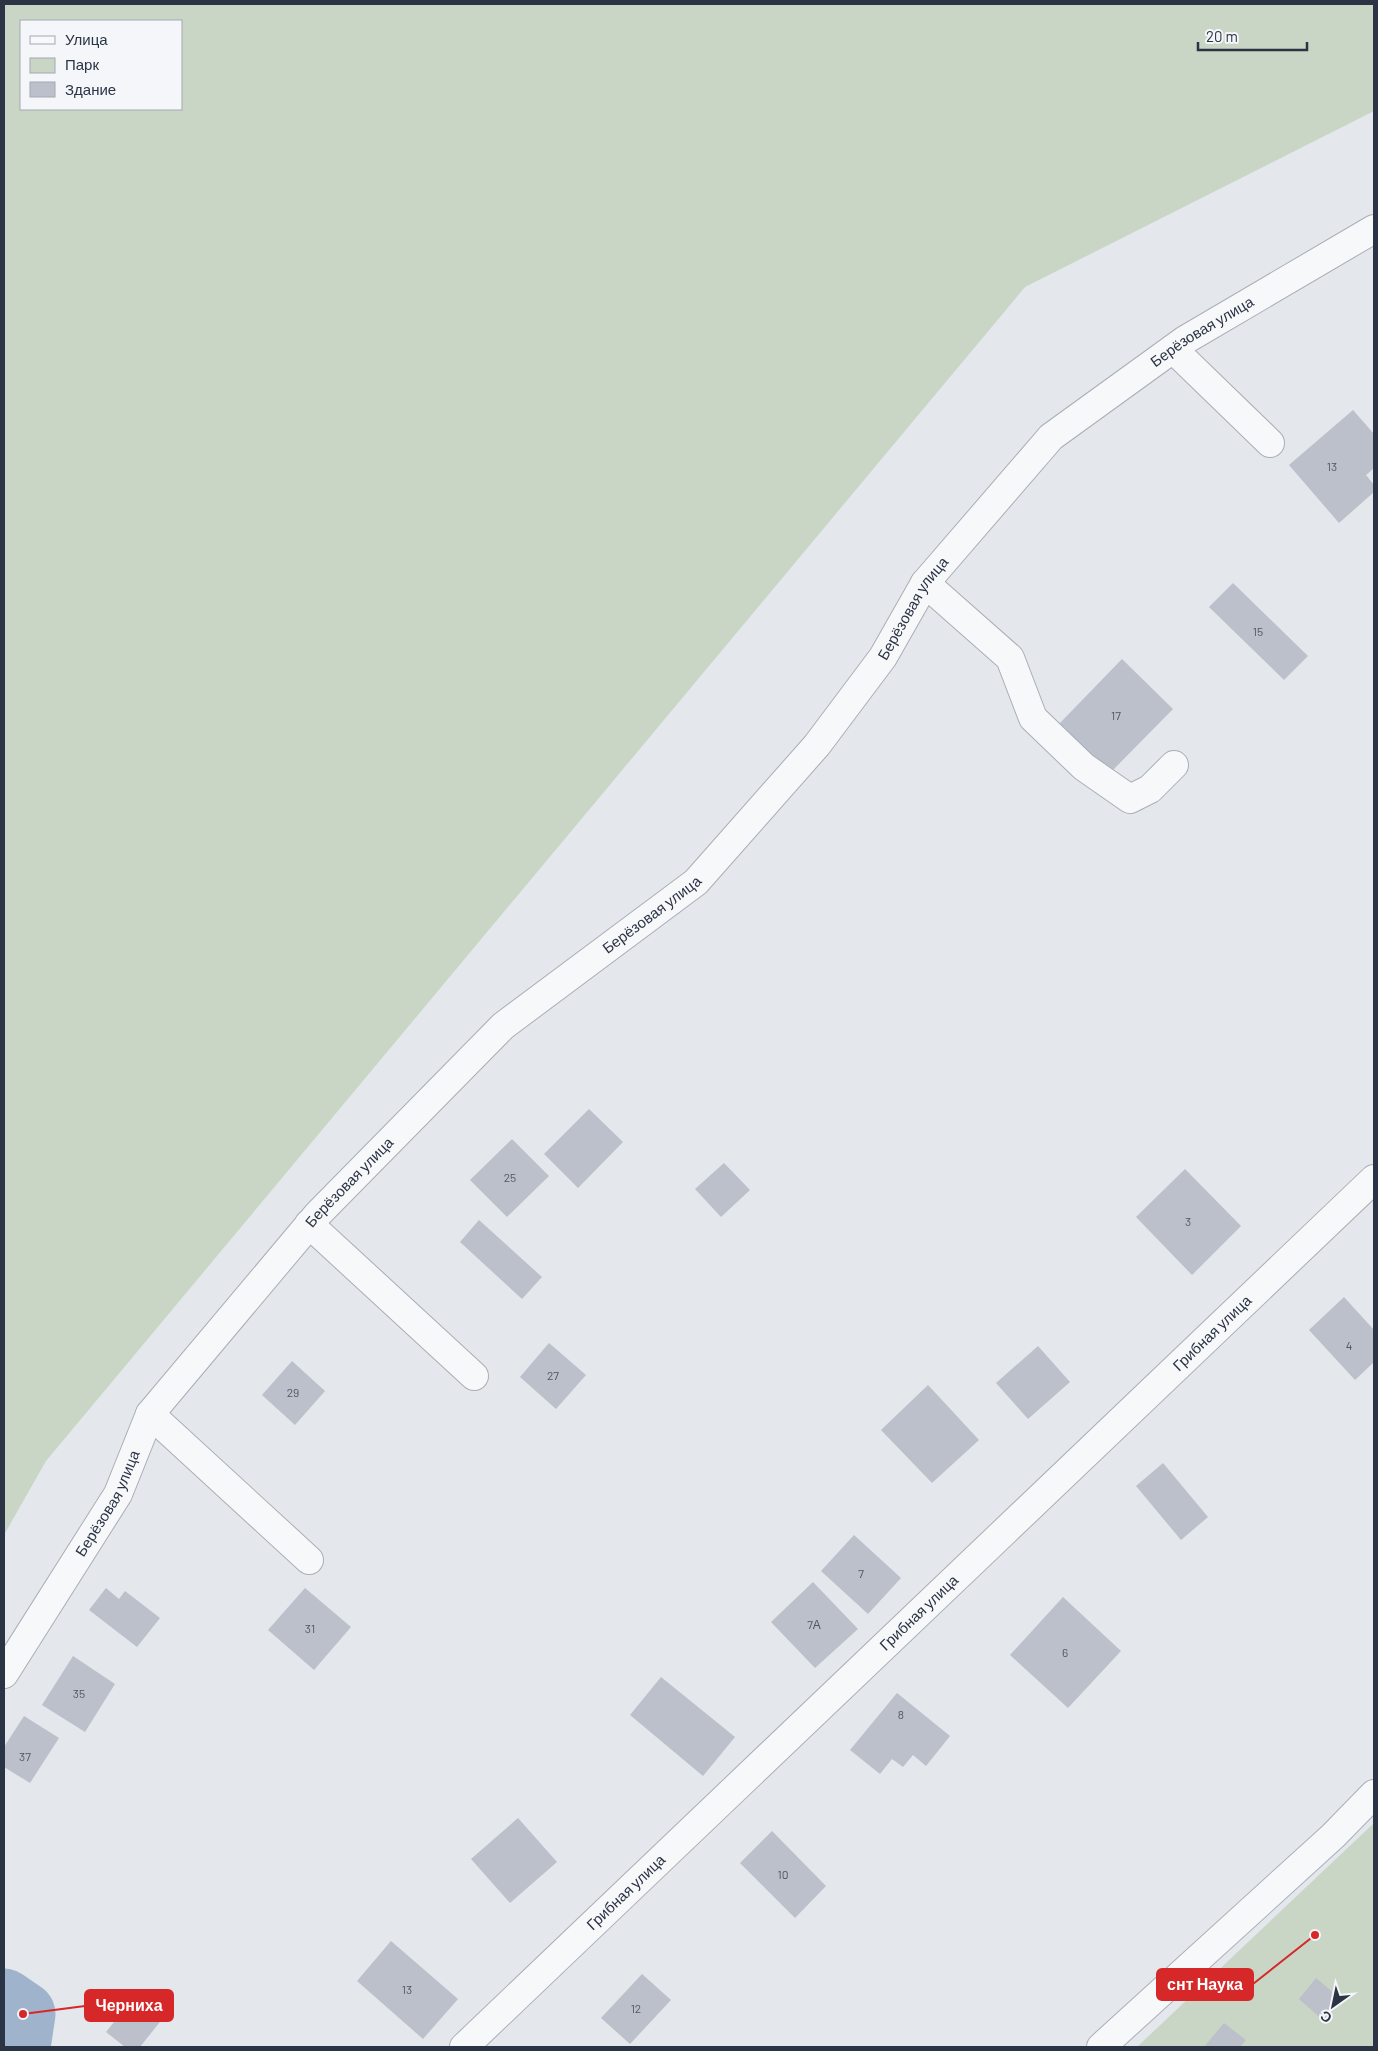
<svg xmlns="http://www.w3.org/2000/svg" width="1378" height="2051" font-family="Barlow,sans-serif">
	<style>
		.green { fill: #c9d6c5; fill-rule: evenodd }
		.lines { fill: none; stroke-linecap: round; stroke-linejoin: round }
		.river { stroke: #9fb4cc; stroke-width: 65 }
		.building { fill: #bbc0ca }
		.minor-casing { stroke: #a9aeb7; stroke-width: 30 }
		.minor { stroke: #f7f8fa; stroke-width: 28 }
		.labels { text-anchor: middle; stroke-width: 4; stroke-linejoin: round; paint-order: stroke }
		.number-label { font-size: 12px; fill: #4f5766 }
		.street-label { font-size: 15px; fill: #2b3445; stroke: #f4f6f9 }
		.leader { fill: none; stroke: #d62828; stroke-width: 2 }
		.callout-dot { fill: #d62828; stroke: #f4f6f9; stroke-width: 2 }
		.callout { fill: #d62828; stroke: #d62828; stroke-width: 2 }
		.callout-label { font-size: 16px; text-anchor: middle; font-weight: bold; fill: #fff }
	</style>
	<rect width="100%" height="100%" fill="#e4e7ec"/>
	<!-- green -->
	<g class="green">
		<path d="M 4,4 L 1374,4 L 1374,111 L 1025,287 L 46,1461 L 4,1535 ZM 21,21 L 181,21 L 181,109 L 21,109 Z"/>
		<path d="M 1374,1823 L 1374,2047 L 1137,2047 Z"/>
	</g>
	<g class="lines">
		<!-- river -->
		<path class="river" d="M 4,2001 L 23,2014 L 18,2047"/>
	</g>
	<!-- building -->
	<g class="building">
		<path d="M 1353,410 L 1374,434 L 1374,468 L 1366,475 L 1374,485 L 1374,492 L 1339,523 L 1289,465 Z"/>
		<path d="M 1233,583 L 1308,656 L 1284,680 L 1209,607 Z"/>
		<path d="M 1122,659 L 1173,709 L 1110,773 L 1059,724 Z"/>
		<path d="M 589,1109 L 623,1142 L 578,1188 L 544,1154 Z"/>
		<path d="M 512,1139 L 549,1176 L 507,1217 L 470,1180 Z"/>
		<path d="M 724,1163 L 750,1190 L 721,1217 L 695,1189 Z"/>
		<path d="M 1185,1169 L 1241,1226 L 1192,1275 L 1136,1217 Z"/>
		<path d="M 479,1220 L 542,1277 L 522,1299 L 460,1242 Z"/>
		<path d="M 1344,1297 L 1374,1330 L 1374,1362 L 1355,1380 L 1309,1330 Z"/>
		<path d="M 549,1343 L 586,1375 L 556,1409 L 520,1377 Z"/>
		<path d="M 1038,1346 L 1070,1382 L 1028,1419 L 996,1383 Z"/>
		<path d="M 292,1361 L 325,1391 L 295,1425 L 262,1395 Z"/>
		<path d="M 928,1385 L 979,1440 L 932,1483 L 881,1430 Z"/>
		<path d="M 1163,1463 L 1208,1517 L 1181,1540 L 1136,1486 Z"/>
		<path d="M 854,1535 L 901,1578 L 868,1614 L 821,1571 Z"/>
		<path d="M 813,1582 L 858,1629 L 815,1668 L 771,1622 Z"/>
		<path d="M 106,1588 L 119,1599 L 125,1591 L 160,1618 L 137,1647 L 89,1610 Z"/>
		<path d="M 305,1588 L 351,1627 L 314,1670 L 268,1630 Z"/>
		<path d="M 1063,1597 L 1121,1651 L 1068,1708 L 1010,1655 Z"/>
		<path d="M 73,1656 L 115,1684 L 85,1732 L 42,1705 Z"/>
		<path d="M 661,1677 L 735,1737 L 703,1776 L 630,1715 Z"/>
		<path d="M 897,1693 L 950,1736 L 926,1766 L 913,1755 L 903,1767 L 892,1759 L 880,1774 L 850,1750 Z"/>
		<path d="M 24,1716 L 59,1738 L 30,1783 L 4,1767 L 4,1747 Z"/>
		<path d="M 518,1818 L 557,1862 L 510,1903 L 471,1859 Z"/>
		<path d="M 772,1831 L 826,1886 L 795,1918 L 740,1863 Z"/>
		<path d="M 391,1941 L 458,1999 L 423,2039 L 357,1981 Z"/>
		<path d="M 642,1974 L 671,2000 L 630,2044 L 601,2018 Z"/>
		<path d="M 1316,1978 L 1342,2000 L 1324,2021 L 1299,1999 Z"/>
		<path d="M 135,1996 L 163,2018 L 140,2047 L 125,2047 L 106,2032 Z"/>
		<path d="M 1224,2023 L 1246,2040 L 1240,2047 L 1204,2047 Z"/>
	</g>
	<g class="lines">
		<defs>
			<g id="minor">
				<path d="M 1173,349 L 1270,443"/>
				<path d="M 925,583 L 1010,658 L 1033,718 L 1084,767 L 1130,799 L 1150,789 L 1174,765"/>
				<path d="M 309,1224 L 474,1376"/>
				<path d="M 150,1414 L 309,1560"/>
				<path id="s1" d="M 4,1674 L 118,1494 L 150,1414 L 318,1214 L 503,1026 L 696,882 L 817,745 L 883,657 L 925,583 L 1051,437 L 1185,340 L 1374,229"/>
				<path id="s2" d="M 464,2047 L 1374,1179"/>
				<path d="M 1101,2047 L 1333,1836 L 1374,1794"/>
			</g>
		</defs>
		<!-- minor casing -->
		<use href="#minor" class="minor-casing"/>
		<!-- minor -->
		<use href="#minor" class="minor"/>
	</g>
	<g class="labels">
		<!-- number labels -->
		<g class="number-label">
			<text x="1332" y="471">13</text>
			<text x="1258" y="636">15</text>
			<text x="1116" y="720">17</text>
			<text x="510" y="1182">25</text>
			<text x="1188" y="1226">3</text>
			<text x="1349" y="1350">4</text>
			<text x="553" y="1380">27</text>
			<text x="293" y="1397">29</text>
			<text x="861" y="1578">7</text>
			<text x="814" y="1629">7А</text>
			<text x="310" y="1633">31</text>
			<text x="1065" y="1657">6</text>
			<text x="79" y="1698">35</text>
			<text x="901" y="1719">8</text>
			<text x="25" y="1761">37</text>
			<text x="783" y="1879">10</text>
			<text x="407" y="1994">13</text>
			<text x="636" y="2013">12</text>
		</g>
		<!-- street labels -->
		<g class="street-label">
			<text dy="5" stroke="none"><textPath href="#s1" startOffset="1820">Берёзовая улица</textPath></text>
			<text dy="5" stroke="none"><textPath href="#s1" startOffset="1415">Берёзовая улица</textPath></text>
			<text dy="5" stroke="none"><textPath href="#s1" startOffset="1010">Берёзовая улица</textPath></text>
			<text dy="5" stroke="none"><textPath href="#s1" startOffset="605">Берёзовая улица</textPath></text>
			<text dy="5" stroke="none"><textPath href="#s2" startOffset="1034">Грибная улица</textPath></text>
			<text dy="5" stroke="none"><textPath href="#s1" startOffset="200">Берёзовая улица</textPath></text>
			<text dy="5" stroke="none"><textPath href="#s2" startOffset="629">Грибная улица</textPath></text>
			<text dy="5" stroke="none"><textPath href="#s2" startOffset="224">Грибная улица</textPath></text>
		</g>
	</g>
	<!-- callouts -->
	<path class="leader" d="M1315 1935L1253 1984M23 2014L85 2006"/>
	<g class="callout-dot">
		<circle cx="1315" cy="1935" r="5"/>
		<circle cx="23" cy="2014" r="5"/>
	</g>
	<g class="callout">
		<rect x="1157" y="1969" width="96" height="31" rx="5"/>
		<rect x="85" y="1990" width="88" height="31" rx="5"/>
	</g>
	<g class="callout-label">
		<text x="1205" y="1990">снт Наука</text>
		<text x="129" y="2011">Черниха</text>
	</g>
	<!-- border -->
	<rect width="1378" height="2051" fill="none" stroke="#2b3445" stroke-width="10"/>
	<!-- legend -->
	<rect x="20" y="20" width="162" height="90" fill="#f4f6f9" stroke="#a4a8b1"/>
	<rect x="30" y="36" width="25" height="8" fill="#f7f8fa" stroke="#a4a8b1"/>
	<text x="65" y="45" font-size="15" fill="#2b3445">Улица</text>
	<rect x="30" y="58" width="25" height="15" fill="#c9d6c5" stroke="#a4a8b1"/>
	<text x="65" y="70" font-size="15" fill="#2b3445">Парк</text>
	<rect x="30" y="82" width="25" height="15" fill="#bbc0ca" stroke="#a4a8b1"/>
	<text x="65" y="95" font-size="15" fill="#2b3445">Здание</text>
	<!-- north arrow -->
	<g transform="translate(1333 2006) rotate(213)" stroke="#f4f6f9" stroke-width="4" paint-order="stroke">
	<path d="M0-4L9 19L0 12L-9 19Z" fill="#2b3445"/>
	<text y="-8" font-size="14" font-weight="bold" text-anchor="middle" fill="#2b3445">С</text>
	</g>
	<!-- scale -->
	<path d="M1198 42v8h109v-8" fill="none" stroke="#2b3445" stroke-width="2.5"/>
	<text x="1206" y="42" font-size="15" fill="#2b3445" stroke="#f4f6f9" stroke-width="4" paint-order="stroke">20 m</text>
</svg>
